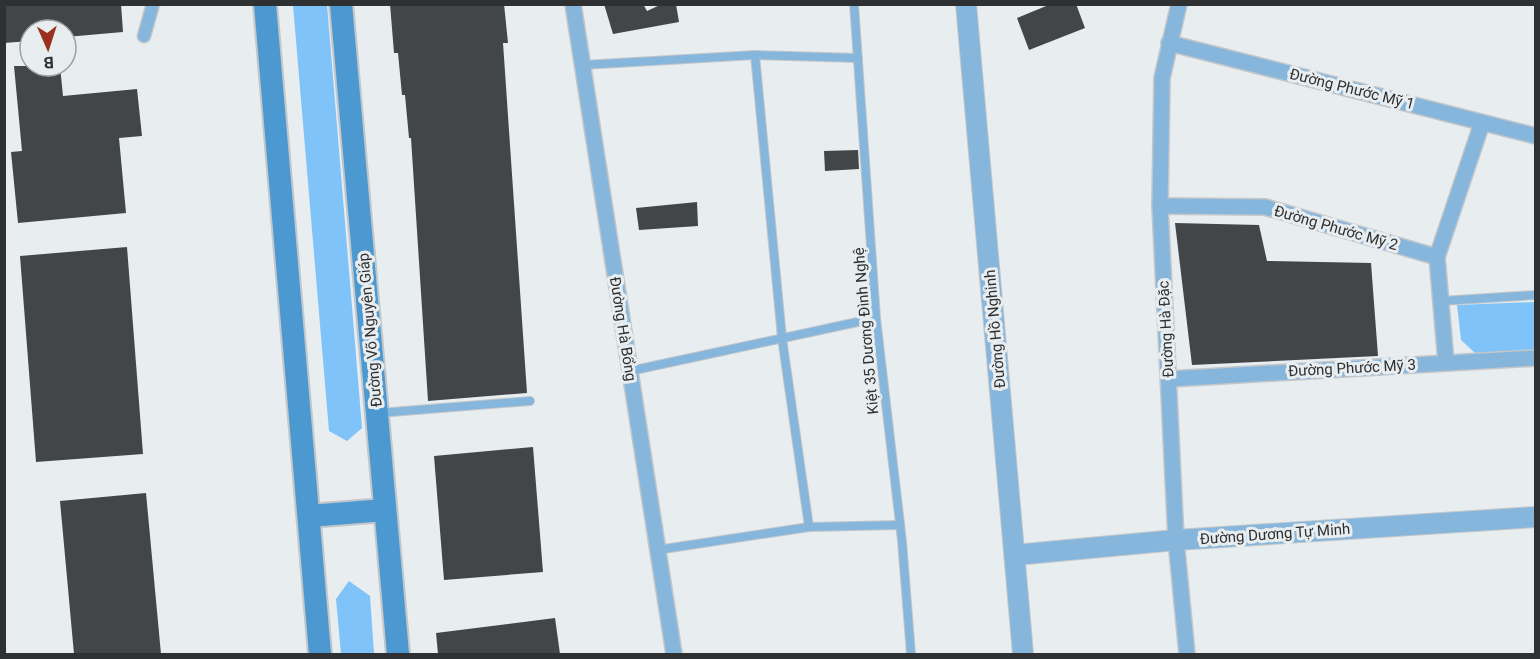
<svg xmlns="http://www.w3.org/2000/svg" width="1540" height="659" font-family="Roboto,sans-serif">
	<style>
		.green { fill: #7fc3f8 }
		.building { fill: #424649 }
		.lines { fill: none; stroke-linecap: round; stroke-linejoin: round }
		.service-casing { stroke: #c3c7ca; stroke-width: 10 }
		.pedestrian-casing { stroke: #c3c7ca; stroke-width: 15 }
		.minor-casing { stroke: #c3c7ca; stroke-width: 18 }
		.tertiary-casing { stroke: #c3c7ca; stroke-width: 22 }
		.secondary-casing { stroke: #c3c7ca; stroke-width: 26 }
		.service { stroke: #86b6dc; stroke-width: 8 }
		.pedestrian { stroke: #86b6dc; stroke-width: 12 }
		.minor { stroke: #86b6dc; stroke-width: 15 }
		.tertiary { stroke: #86b6dc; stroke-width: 20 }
		.secondary { stroke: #4c99d2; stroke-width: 22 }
		.labels { text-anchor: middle; stroke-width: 6; stroke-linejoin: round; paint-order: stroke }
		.street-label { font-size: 15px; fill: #2f3032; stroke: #e8edf0 }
	</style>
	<rect width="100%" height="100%" fill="#e8edf0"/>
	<!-- green -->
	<g class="green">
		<path d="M 293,5 L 327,5 L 362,428 L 347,441 L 329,431 Z"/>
		<path d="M 1535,302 L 1535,351 L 1475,353 L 1461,340 L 1457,305 Z"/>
		<path d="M 349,581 L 370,596 L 374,654 L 341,654 L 336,599 Z"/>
	</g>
	<!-- building -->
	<g class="building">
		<path d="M 4,4 L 121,4 L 123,32 L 66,37 L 66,30 L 30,30 L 30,41 L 4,43 Z"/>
		<path d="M 390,4 L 504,4 L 508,43 L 503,43 L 527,393 L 428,401 L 411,138 L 409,138 L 405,95 L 402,95 L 398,53 L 394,53 Z"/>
		<path d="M 604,4 L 643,4 L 647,11 L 662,4 L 676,4 L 679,22 L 613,34 Z"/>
		<path d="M 1051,4 L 1076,4 L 1085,28 L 1029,50 L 1017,18 Z"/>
		<path d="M 14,66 L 60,66 L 63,96 L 137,89 L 142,136 L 119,138 L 126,213 L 18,223 L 11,152 L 22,151 Z"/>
		<path d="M 858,150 L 859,169 L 825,171 L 824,151 Z"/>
		<path d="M 697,202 L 698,226 L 639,230 L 636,208 Z"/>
		<path d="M 1175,223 L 1259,225 L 1267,261 L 1371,263 L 1378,356 L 1192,365 Z"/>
		<path d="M 127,247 L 143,454 L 36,462 L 20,256 Z"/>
		<path d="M 533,447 L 543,572 L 444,580 L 434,456 Z"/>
		<path d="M 146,493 L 161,654 L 74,654 L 60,501 Z"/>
		<path d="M 555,618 L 560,654 L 438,654 L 436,633 Z"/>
	</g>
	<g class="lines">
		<defs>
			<g id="service">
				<path d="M 854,4 L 876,318 L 902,541 L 911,654"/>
				<path d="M 755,55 L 782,338 L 809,527"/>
				<path d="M 583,65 L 755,55 L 858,58"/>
				<path d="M 1441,301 L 1536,295"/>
				<path d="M 630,371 L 876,318"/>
				<path d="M 379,413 L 530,401"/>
				<path d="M 657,550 L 809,527 L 900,525"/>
			</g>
			<path id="pedestrian" d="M 144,36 L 153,4"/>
			<g id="minor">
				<path d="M 573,4 L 674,654"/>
				<path d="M 1179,4 L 1162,78 L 1160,206 L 1176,540 L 1187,654"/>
				<path d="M 1169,43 L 1536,136"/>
				<path d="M 1160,206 L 1265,207 L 1437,257"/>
				<path d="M 1446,362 L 1437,257 L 1482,123"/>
				<path d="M 1169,379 L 1536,358"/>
			</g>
			<g id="tertiary">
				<path d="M 966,4 L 1023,654"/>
				<path d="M 1015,555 L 1176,540 L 1536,517"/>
			</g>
			<g id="secondary">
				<path d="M 265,4 L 320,654"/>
				<path d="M 341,4 L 398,654"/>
				<path d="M 309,516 L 385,510"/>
			</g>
		</defs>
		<!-- service casing -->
		<use href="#service" class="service-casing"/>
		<!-- pedestrian casing -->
		<use href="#pedestrian" class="pedestrian-casing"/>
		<!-- minor casing -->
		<use href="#minor" class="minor-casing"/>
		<!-- tertiary casing -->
		<use href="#tertiary" class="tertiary-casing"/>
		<!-- secondary casing -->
		<use href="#secondary" class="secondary-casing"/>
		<!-- service -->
		<use href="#service" class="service"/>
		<!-- pedestrian -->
		<use href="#pedestrian" class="pedestrian"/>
		<!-- minor -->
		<use href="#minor" class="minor"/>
		<!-- tertiary -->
		<use href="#tertiary" class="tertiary"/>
		<!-- secondary -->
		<use href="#secondary" class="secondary"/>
	</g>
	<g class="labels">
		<!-- street labels -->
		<g class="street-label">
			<text transform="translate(1352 89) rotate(14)" y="5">Đường Phước Mỹ 1</text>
			<text transform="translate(1336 228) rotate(16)" y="5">Đường Phước Mỹ 2</text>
			<text transform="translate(623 329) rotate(81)" y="5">Đường Hà Bổng</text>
			<text transform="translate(995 329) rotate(-95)" y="5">Đường Hồ Nghinh</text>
			<text transform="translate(1166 329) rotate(-93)" y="5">Đường Hà Đặc</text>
			<text transform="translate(370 330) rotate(-95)" y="5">Đường Võ Nguyên Giáp</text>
			<text transform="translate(866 331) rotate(-95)" y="5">Kiệt 35 Dương Đình Nghệ</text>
			<text transform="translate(1352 368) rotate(-3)" y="5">Đường Phước Mỹ 3</text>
			<text transform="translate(1275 534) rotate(-4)" y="5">Đường Dương Tự Minh</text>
		</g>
	</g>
	<!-- border -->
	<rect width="1540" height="659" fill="none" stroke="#2f3032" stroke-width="12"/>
	<!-- north arrow -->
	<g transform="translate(48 48) rotate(177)"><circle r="28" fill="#e8edf0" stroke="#9ea1a4" stroke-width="1.5"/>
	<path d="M0-4.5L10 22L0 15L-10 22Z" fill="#9a301d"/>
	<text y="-9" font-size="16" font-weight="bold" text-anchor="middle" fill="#2f3032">B</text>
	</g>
</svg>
